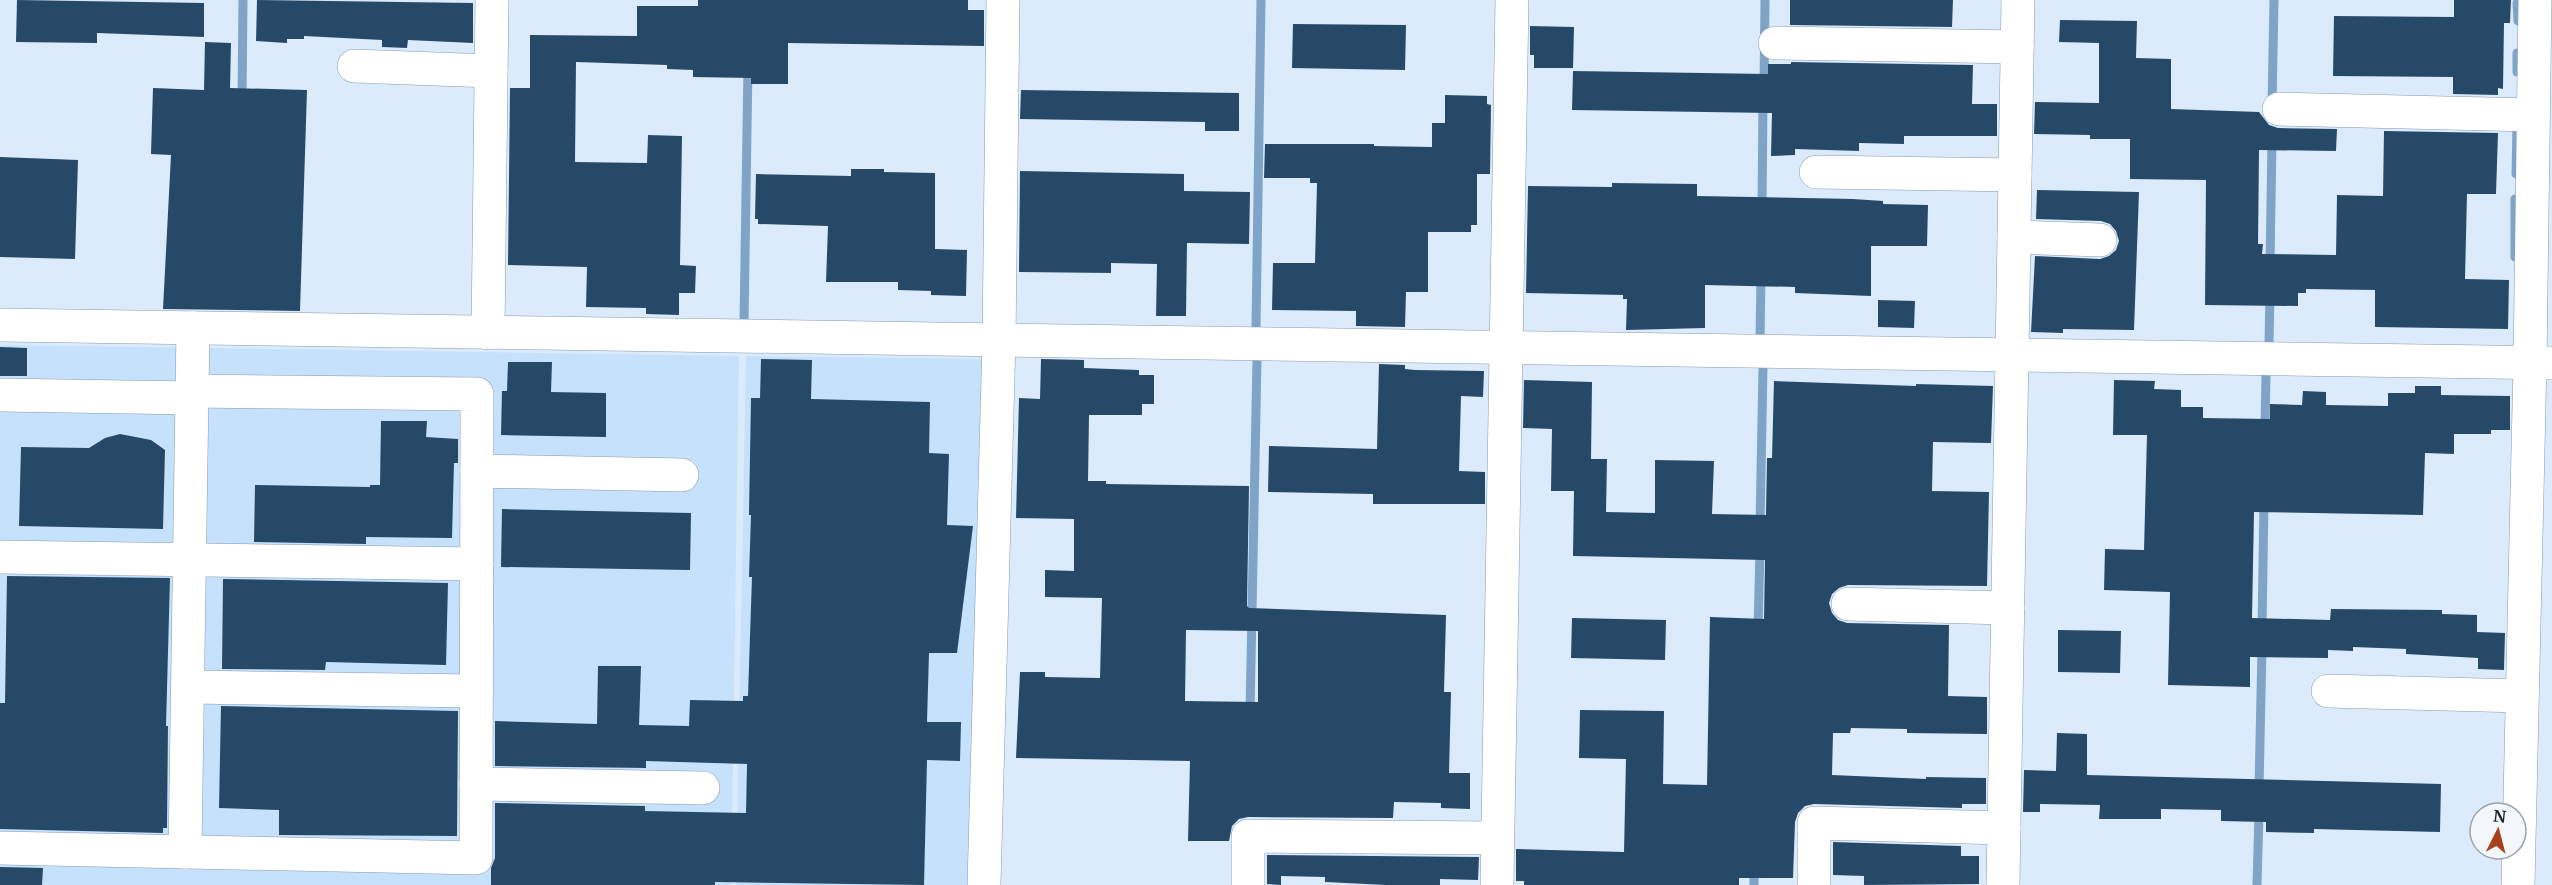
<svg xmlns="http://www.w3.org/2000/svg" width="2552" height="885" font-family="Merriweather,serif">
	<style>
		.built { fill: #c6e1fb }
		.lines { fill: none; stroke-linecap: round; stroke-linejoin: round }
		.stream { stroke: #7fa4c8; stroke-width: 9 }
		.building { fill: #274968; fill-rule: evenodd }
		.minor-casing { stroke: #879aae; stroke-width: 34 }
		.minor { stroke: #fff; stroke-width: 33 }
	</style>
	<rect width="100%" height="100%" fill="#dbebfc"/>
	<!-- built -->
	<g class="built">
		<path d="M 0,345 L 739,356 L 731,885 L 0,885 Z"/>
		<path d="M 746,356 L 989,359 L 974,885 L 736,885 Z"/>
	</g>
	<g class="lines">
		<!-- stream -->
		<g class="stream">
			<path d="M 2517,3 L 2518,21"/>
			<path d="M 2517,53 L 2517,72"/>
			<path d="M 1764,85 L 1765,0"/>
			<path d="M 242,100 L 243,0"/>
			<path d="M 2272,106 L 2274,0"/>
			<path d="M 2516,174 L 2517,126"/>
			<path d="M 1762,208 L 1763,101"/>
			<path d="M 2515,257 L 2515,199"/>
			<path d="M 2270,265 L 2272,140"/>
			<path d="M 744,323 L 748,65"/>
			<path d="M 1256,327 L 1261,0"/>
			<path d="M 1760,341 L 1761,275"/>
			<path d="M 2269,343 L 2270,293"/>
			<path d="M 2265,429 L 2266,375"/>
			<path d="M 1760,526 L 1763,367"/>
			<path d="M 2262,630 L 2264,500"/>
			<path d="M 1758,631 L 1760,549"/>
			<path d="M 1250,713 L 1257,359"/>
			<path d="M 2259,789 L 2262,647"/>
			<path d="M 1754,885 L 1754,867"/>
			<path d="M 2257,885 L 2259,812"/>
		</g>
	</g>
	<!-- building -->
	<g class="building">
		<path d="M 17,0 L 204,3 L 204,37 L 97,33 L 97,43 L 16,42 Z"/>
		<path d="M 257,0 L 473,3 L 473,43 L 408,40 L 407,48 L 382,47 L 382,40 L 304,36 L 304,39 L 287,39 L 287,43 L 256,41 Z"/>
		<path d="M 698,0 L 968,0 L 968,10 L 984,10 L 984,46 L 788,43 L 788,84 L 751,84 L 751,78 L 693,77 L 693,70 L 667,69 L 667,65 L 576,62 L 575,162 L 647,163 L 648,135 L 682,136 L 680,265 L 696,266 L 695,293 L 679,293 L 679,315 L 646,314 L 646,308 L 586,307 L 587,267 L 508,265 L 510,88 L 530,88 L 530,35 L 637,36 L 637,6 L 698,6 Z"/>
		<path d="M 1790,0 L 1953,0 L 1952,27 L 1790,25 Z"/>
		<path d="M 2454,0 L 2511,0 L 2510,23 L 2504,23 L 2503,89 L 2498,88 L 2498,95 L 2453,94 L 2453,77 L 2333,76 L 2334,16 L 2454,17 Z"/>
		<path d="M 2060,20 L 2137,21 L 2136,58 L 2171,59 L 2171,109 L 2259,112 L 2269,125 L 2278,128 L 2337,129 L 2336,151 L 2259,150 L 2258,244 L 2263,244 L 2262,254 L 2336,255 L 2337,195 L 2383,196 L 2384,131 L 2498,133 L 2496,194 L 2467,194 L 2465,279 L 2509,280 L 2508,329 L 2375,327 L 2375,290 L 2306,289 L 2306,293 L 2298,293 L 2298,306 L 2205,305 L 2206,180 L 2130,179 L 2130,139 L 2090,139 L 2090,135 L 2034,134 L 2035,102 L 2099,103 L 2099,43 L 2059,42 Z"/>
		<path d="M 1293,24 L 1406,25 L 1405,70 L 1292,68 Z"/>
		<path d="M 1530,26 L 1574,27 L 1573,68 L 1534,68 L 1534,55 L 1530,55 Z"/>
		<path d="M 205,42 L 231,43 L 230,88 L 307,90 L 300,311 L 163,309 L 171,155 L 151,154 L 153,88 L 204,90 Z"/>
		<path d="M 1791,62 L 1973,65 L 1972,104 L 1997,104 L 1997,136 L 1904,136 L 1904,144 L 1859,143 L 1859,151 L 1795,149 L 1795,155 L 1771,156 L 1772,113 L 1572,110 L 1573,71 L 1768,74 L 1768,64 L 1791,64 Z"/>
		<path d="M 1021,90 L 1239,93 L 1239,131 L 1205,131 L 1205,122 L 1020,119 Z"/>
		<path d="M 1445,95 L 1487,96 L 1487,104 L 1491,105 L 1490,174 L 1477,174 L 1477,225 L 1471,225 L 1471,232 L 1428,232 L 1428,292 L 1406,292 L 1405,327 L 1356,326 L 1356,311 L 1272,310 L 1273,263 L 1315,263 L 1317,183 L 1310,183 L 1310,178 L 1264,178 L 1265,144 L 1374,144 L 1374,146 L 1432,147 L 1432,123 L 1445,123 Z"/>
		<path d="M 0,157 L 78,160 L 75,259 L 0,257 Z"/>
		<path d="M 851,169 L 884,169 L 884,172 L 935,173 L 935,249 L 967,250 L 966,296 L 931,295 L 931,291 L 898,290 L 898,282 L 826,282 L 828,226 L 758,224 L 758,219 L 755,219 L 756,174 L 851,176 Z"/>
		<path d="M 1020,171 L 1184,174 L 1184,191 L 1250,192 L 1249,244 L 1187,243 L 1186,316 L 1156,316 L 1157,264 L 1111,263 L 1111,273 L 1019,272 Z"/>
		<path d="M 1612,183 L 1697,184 L 1697,196 L 1853,199 L 1883,201 L 1883,204 L 1928,205 L 1927,246 L 1871,246 L 1871,296 L 1795,293 L 1795,287 L 1705,285 L 1705,328 L 1626,330 L 1627,299 L 1623,299 L 1623,295 L 1526,293 L 1528,186 L 1612,187 Z"/>
		<path d="M 2037,190 L 2139,192 L 2134,330 L 2063,329 L 2063,333 L 2031,332 L 2035,256 L 2100,259 L 2109,256 L 2116,250 L 2119,241 L 2116,231 L 2110,224 L 2101,221 L 2036,219 Z"/>
		<path d="M 1878,300 L 1915,301 L 1914,328 L 1878,327 Z"/>
		<path d="M 0,347 L 27,348 L 27,376 L 0,376 Z"/>
		<path d="M 761,359 L 812,360 L 811,399 L 930,402 L 929,453 L 949,454 L 947,525 L 973,526 L 957,653 L 929,653 L 927,722 L 961,722 L 960,761 L 927,760 L 924,885 L 715,882 L 715,885 L 491,885 L 491,868 L 495,858 L 495,803 L 645,806 L 645,811 L 746,813 L 747,764 L 646,761 L 646,768 L 495,766 L 495,721 L 597,724 L 598,666 L 641,666 L 639,725 L 689,726 L 690,700 L 743,701 L 743,696 L 748,696 L 752,577 L 749,577 L 751,515 L 749,515 L 751,398 L 760,398 Z"/>
		<path d="M 1041,359 L 1084,360 L 1084,368 L 1139,370 L 1139,375 L 1154,375 L 1154,404 L 1142,404 L 1142,415 L 1089,415 L 1088,481 L 1106,481 L 1106,484 L 1249,486 L 1247,606 L 1249,608 L 1446,615 L 1444,692 L 1451,692 L 1449,773 L 1470,773 L 1470,809 L 1441,808 L 1441,803 L 1394,802 L 1393,818 L 1248,817 L 1239,819 L 1232,826 L 1229,841 L 1188,841 L 1190,761 L 1016,758 L 1020,672 L 1045,672 L 1045,677 L 1100,678 L 1102,598 L 1045,597 L 1045,570 L 1074,571 L 1074,519 L 1016,518 L 1019,398 L 1040,399 ZM 1186,630 L 1258,631 L 1258,702 L 1185,701 Z"/>
		<path d="M 508,362 L 552,362 L 551,392 L 606,393 L 606,437 L 501,435 L 502,391 L 507,391 Z"/>
		<path d="M 1379,364 L 1405,365 L 1405,369 L 1415,370 L 1484,371 L 1483,397 L 1461,396 L 1459,471 L 1485,472 L 1485,504 L 1373,504 L 1373,494 L 1268,492 L 1269,446 L 1377,449 Z"/>
		<path d="M 1524,380 L 1592,382 L 1591,459 L 1607,459 L 1606,512 L 1655,513 L 1655,460 L 1714,461 L 1712,514 L 1766,515 L 1767,458 L 1772,458 L 1774,381 L 1916,386 L 1916,384 L 1993,386 L 1991,443 L 1933,442 L 1932,491 L 1989,492 L 1987,586 L 1848,585 L 1839,588 L 1832,594 L 1829,603 L 1832,613 L 1838,620 L 1847,623 L 1949,625 L 1948,696 L 1987,697 L 1987,734 L 1907,733 L 1907,729 L 1851,728 L 1850,733 L 1833,733 L 1832,775 L 1926,779 L 1926,777 L 1986,778 L 1986,804 L 1962,804 L 1962,808 L 1814,804 L 1805,806 L 1798,813 L 1795,822 L 1793,878 L 1739,878 L 1739,885 L 1524,885 L 1524,881 L 1516,881 L 1516,849 L 1624,852 L 1626,759 L 1579,758 L 1580,710 L 1664,711 L 1663,784 L 1707,785 L 1710,617 L 1764,619 L 1765,560 L 1573,556 L 1574,491 L 1551,491 L 1552,429 L 1523,428 Z"/>
		<path d="M 2114,380 L 2155,381 L 2154,389 L 2181,390 L 2181,407 L 2203,407 L 2203,418 L 2270,419 L 2270,404 L 2302,405 L 2303,391 L 2326,392 L 2326,405 L 2388,406 L 2388,393 L 2415,393 L 2415,386 L 2441,386 L 2441,395 L 2510,396 L 2510,430 L 2491,430 L 2491,434 L 2454,434 L 2454,454 L 2425,453 L 2423,515 L 2254,512 L 2252,618 L 2330,620 L 2331,609 L 2442,610 L 2442,614 L 2477,615 L 2477,632 L 2505,633 L 2504,670 L 2478,669 L 2478,658 L 2406,654 L 2406,649 L 2353,647 L 2353,651 L 2328,650 L 2328,658 L 2250,657 L 2250,687 L 2168,685 L 2170,592 L 2104,590 L 2105,549 L 2144,550 L 2147,435 L 2113,435 Z"/>
		<path d="M 381,421 L 427,421 L 426,437 L 458,439 L 458,463 L 454,463 L 452,538 L 366,537 L 366,544 L 254,542 L 255,485 L 370,487 L 370,485 L 380,485 Z"/>
		<path d="M 120,434 L 151,440 L 165,450 L 163,529 L 19,526 L 21,447 L 89,448 L 105,438 Z"/>
		<path d="M 502,509 L 691,513 L 690,570 L 501,567 Z"/>
		<path d="M 7,576 L 170,578 L 166,726 L 168,726 L 167,828 L 163,828 L 163,833 L 0,829 L 0,703 L 5,703 Z"/>
		<path d="M 223,579 L 448,583 L 446,665 L 326,662 L 325,670 L 222,669 Z"/>
		<path d="M 1572,618 L 1666,620 L 1665,660 L 1571,658 Z"/>
		<path d="M 2058,630 L 2121,631 L 2120,673 L 2058,672 Z"/>
		<path d="M 221,706 L 458,711 L 457,836 L 279,835 L 279,810 L 219,808 Z"/>
		<path d="M 2057,733 L 2087,734 L 2087,775 L 2441,784 L 2440,832 L 2314,829 L 2314,833 L 2266,832 L 2266,822 L 2221,821 L 2221,810 L 2161,809 L 2161,819 L 2099,819 L 2100,805 L 2040,804 L 2040,812 L 2023,812 L 2024,770 L 2056,771 Z"/>
		<path d="M 1833,842 L 1961,846 L 1961,856 L 1979,856 L 1979,884 L 1864,885 L 1864,876 L 1833,875 Z"/>
		<path d="M 1267,855 L 1479,857 L 1478,880 L 1440,879 L 1440,885 L 1386,885 L 1325,882 L 1325,877 L 1281,876 L 1281,885 L 1267,884 Z"/>
		<path d="M 0,867 L 43,868 L 42,885 L 0,885 Z"/>
	</g>
	<g class="lines">
		<defs>
			<g id="minor">
				<path d="M 1775,43 L 2017,47"/>
				<path d="M 354,66 L 491,71"/>
				<path d="M 2279,109 L 2533,115"/>
				<path d="M 1816,172 L 2015,175"/>
				<path d="M 2014,237 L 2100,240"/>
				<path d="M 0,325 L 2552,363"/>
				<path d="M 488,333 L 492,0"/>
				<path d="M 0,395 L 192,398"/>
				<path d="M 477,471 L 682,475"/>
				<path d="M 0,557 L 477,564"/>
				<path d="M 1848,604 L 2008,608"/>
				<path d="M 188,687 L 476,691"/>
				<path d="M 2328,691 L 2522,696"/>
				<path d="M 476,784 L 703,788"/>
				<path d="M 0,848 L 476,858 L 477,394 L 192,391"/>
				<path d="M 185,852 L 193,328"/>
				<path d="M 984,885 L 999,340 L 1003,0"/>
				<path d="M 1248,885 L 1248,836 L 1497,838"/>
				<path d="M 1497,885 L 1512,0"/>
				<path d="M 1814,885 L 1814,823 L 2004,828"/>
				<path d="M 2003,885 L 2018,0"/>
				<path d="M 2518,885 L 2530,363 L 2535,0"/>
			</g>
		</defs>
		<!-- minor casing -->
		<use href="#minor" class="minor-casing"/>
		<!-- minor -->
		<use href="#minor" class="minor"/>
	</g>
	<!-- north arrow -->
	<g transform="translate(2498 831) rotate(6)"><circle r="28" fill="#f3f7fb" stroke="#9da2a8" stroke-width="1.5"/>
	<path d="M0-4.5L10 22L0 15L-10 22Z" fill="#a7401d"/>
	<text y="-9" font-size="16" font-weight="bold" text-anchor="middle" fill="#1c232b">N</text>
	</g>
</svg>
